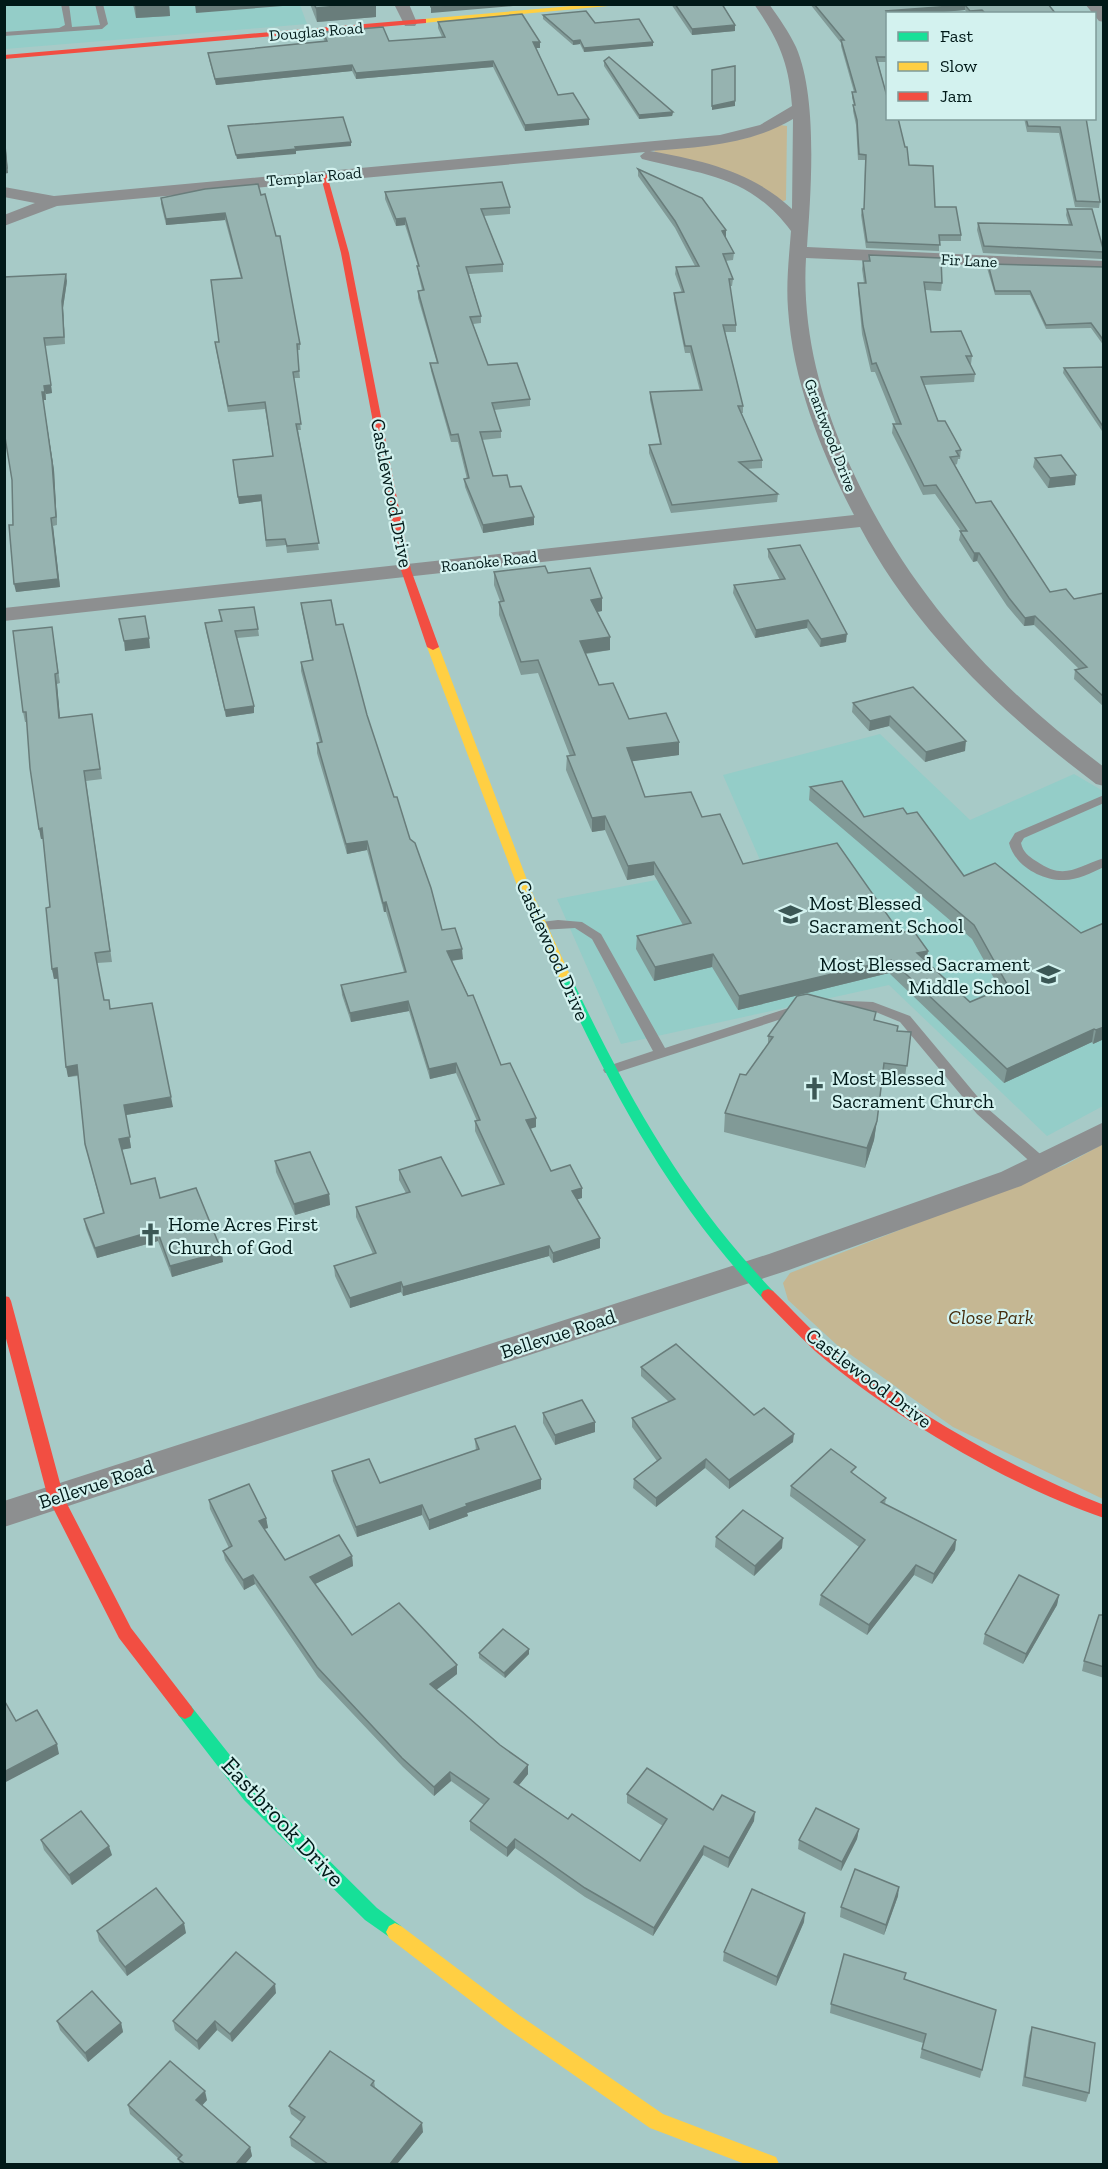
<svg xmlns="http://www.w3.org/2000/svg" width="1108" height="2169" font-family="'Zilla Slab',serif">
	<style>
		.built { fill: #94cdc8 }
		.green { fill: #c5b793 }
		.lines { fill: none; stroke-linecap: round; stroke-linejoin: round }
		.lane { fill: #8d8f90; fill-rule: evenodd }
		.street { fill: #8d8f90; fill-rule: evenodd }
		.fast { fill: #16e098; fill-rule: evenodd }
		.slow { fill: #ffcf43; fill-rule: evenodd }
		.jam { fill: #f24e42; fill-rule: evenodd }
		.wall { fill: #819a97 }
		.shaded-wall { fill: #697d7b }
		.building { fill: #96b3b0; stroke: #697d7b; stroke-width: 1.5 }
		.labels { text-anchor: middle; stroke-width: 4.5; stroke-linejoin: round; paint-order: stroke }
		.far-street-label { font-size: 16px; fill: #011918; stroke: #d3f2ef }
		.street-label { font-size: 20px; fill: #011918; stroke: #d3f2ef }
		.poi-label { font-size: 20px; fill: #011918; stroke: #d3f2ef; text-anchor: start }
		.park-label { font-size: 20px; font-style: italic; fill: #462e0f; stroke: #d3f2ef }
		.near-street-label { font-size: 24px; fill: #011918; stroke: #d3f2ef }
	</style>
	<rect width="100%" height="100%" fill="#a7cac7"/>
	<!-- built -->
	<g class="built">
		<path d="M 5,5 L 300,5 L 307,24 L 5,49 Z"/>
		<path d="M 880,734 L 970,820 L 1074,774 L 1103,791 L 1103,1106 L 1047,1136 L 889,985 L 621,1044 L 557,899 L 760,860 L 723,775 Z"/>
	</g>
	<!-- green -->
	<g class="green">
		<path d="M 780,125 L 787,126 L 786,200 L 782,202 L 654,153 L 655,150 C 698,146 741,145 780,125 Z"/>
		<path d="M 1103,1144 L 1103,1499 L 953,1427 L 837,1345 L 788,1300 L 783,1283 L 790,1273 L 1065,1165 Z"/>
	</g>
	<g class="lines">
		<!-- lane -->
		<g class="lane">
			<path d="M 61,4 L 69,4 L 72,27 L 100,25 L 95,4 L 103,4 L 108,24 L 102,29 L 4,36 L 4,32 L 59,28 L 65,25 Z"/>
			<path d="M 1104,795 L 1104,803 L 1024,838 L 1021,843 C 1023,852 1028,856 1036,861 C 1065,881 1075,867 1104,858 L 1104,867 C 1091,873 1078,880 1064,880 C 1042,881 1014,865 1009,843 L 1015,833 Z"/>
			<path d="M 558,920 L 582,922 L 601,934 L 665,1048 L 801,1004 L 808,1008 L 806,1011 L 615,1073 L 605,1073 L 603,1070 L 605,1067 L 653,1051 L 592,939 L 575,928 L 541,930 L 535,926 L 541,922 Z"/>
			<path d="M 826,1000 L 873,1002 L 910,1016 L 987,1108 L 1046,1159 L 1048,1163 L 1046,1167 L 1036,1167 L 977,1114 L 900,1022 L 871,1010 L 821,1007 L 819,1004 Z"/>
		</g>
		<!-- street -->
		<g class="street">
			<path d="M 394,4 L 409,4 L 417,23 L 415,26 L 405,26 Z"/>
			<path d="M 754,4 L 769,4 C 779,18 789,32 796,47 C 818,98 811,191 807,247 L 1104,261 L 1104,271 L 806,258 C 802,325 818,390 844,452 C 901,584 989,682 1104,767 L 1104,786 L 1096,784 C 1003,714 915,631 860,527 L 4,621 L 4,608 L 854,515 C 821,452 793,382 788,309 C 786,283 789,257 791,231 C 749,175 704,175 642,159 L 640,156 L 645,152 L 57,206 L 4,226 L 4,215 L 35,203 L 4,197 L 4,187 L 54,196 L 720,135 L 760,125 L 792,106 C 789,63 779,40 754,4 ZM 793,119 L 792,209 C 753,172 702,160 650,151 C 700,147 749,145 793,119 Z"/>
			<path d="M 1085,4 L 1100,4 L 1104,8 L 1104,22 L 1099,21 Z"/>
			<path d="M 1104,1122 L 1104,1144 L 1021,1186 L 789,1270 L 4,1527 L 4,1501 L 769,1254 L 1001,1172 Z"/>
		</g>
		<!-- fast -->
		<g class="fast">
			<path d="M 564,971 L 570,975 C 627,1095 681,1194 773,1291 L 775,1295 L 773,1299 L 763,1299 C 670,1200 615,1097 558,975 Z"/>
			<path d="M 185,1703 L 191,1706 L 256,1788 L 377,1908 L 401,1926 L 404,1932 L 401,1938 L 395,1941 L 365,1920 L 244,1800 L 179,1716 L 176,1711 L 179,1706 Z"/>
		</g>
		<!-- slow -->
		<g class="slow">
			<path d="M 595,4 L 630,4 L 423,23 L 419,21 L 423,19 Z"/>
			<path d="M 433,644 L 439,647 L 530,888 L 570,975 L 569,978 L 559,978 L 558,975 L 518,888 L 427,647 Z"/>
			<path d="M 395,1923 L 401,1926 L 519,2015 L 663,2114 L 776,2157 L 779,2164 L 745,2164 L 650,2128 L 505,2027 L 389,1938 L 386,1932 L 389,1926 Z"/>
		</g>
		<!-- jam -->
		<g class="jam">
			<path d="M 423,19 L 426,19 L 426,23 L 4,59 L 4,55 Z"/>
			<path d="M 320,173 L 327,175 L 349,253 L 411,570 L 439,647 L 433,650 L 427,647 L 401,570 L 341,253 Z"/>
			<path d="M 768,1289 L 773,1291 C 793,1310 811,1331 832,1348 C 914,1413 1006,1466 1104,1505 L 1104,1518 C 1009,1486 891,1416 815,1351 C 797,1334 780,1316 763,1299 L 761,1295 L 763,1291 Z"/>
			<path d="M 4,1296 L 9,1297 L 11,1301 L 64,1498 L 131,1628 L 191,1706 L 194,1711 L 191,1716 L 185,1719 L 179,1716 L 119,1638 L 48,1498 L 4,1331 Z"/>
		</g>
	</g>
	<!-- wall -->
	<g class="wall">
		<path d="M 133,4 L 169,4 L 170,16 L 136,18 Z"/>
		<path d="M 310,4 L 376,4 L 376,17 L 317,22 Z"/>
		<path d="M 671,4 L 722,4 L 735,31 L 692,35 Z"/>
		<path d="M 810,4 L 1048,4 L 1056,14 L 968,14 L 965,10 L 921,14 L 888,14 L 888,62 L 878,62 L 888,100 L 909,165 L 935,207 L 961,235 L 961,241 L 939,241 L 939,251 L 866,248 L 861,215 L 862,209 L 864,209 L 865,160 L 858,160 L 856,125 L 853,111 L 854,105 L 852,98 L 852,92 L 854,92 L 841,46 L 841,43 Z"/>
		<path d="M 543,15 L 595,23 L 653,46 L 584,52 L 580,44 L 573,45 L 543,19 Z"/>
		<path d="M 438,22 L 540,42 L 540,48 L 536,48 L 558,95 L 589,125 L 525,131 L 493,67 L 356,79 L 352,71 L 216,85 L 209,59 L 208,53 L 325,42 L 323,38 L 323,32 L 389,41 L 442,37 L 438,28 Z"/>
		<path d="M 604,61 L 673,112 L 672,116 L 639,119 L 604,66 Z"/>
		<path d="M 1024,118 L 1086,118 L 1100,202 L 1099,208 L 1075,207 L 1059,133 L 1027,132 Z"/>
		<path d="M 638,169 L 726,230 L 726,237 L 725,238 L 734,253 L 733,260 L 725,261 L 733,279 L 732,286 L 730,286 L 736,325 L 736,332 L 725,332 L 743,406 L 743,413 L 741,413 L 762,460 L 762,468 L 747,469 L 778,494 L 777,502 L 671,513 L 649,453 L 649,445 L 660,444 L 650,400 L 650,392 L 700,391 L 690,353 L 685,353 L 674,300 L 674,293 L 682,293 L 675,274 L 676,267 L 695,266 L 675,228 L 638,176 Z"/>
		<path d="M 258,184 L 300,344 L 300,350 L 297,350 L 300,378 L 294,378 L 301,430 L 298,430 L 319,550 L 287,553 L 286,545 L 266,547 L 262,501 L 239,504 L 233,460 L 273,456 L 265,409 L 228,412 L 216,349 L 215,342 L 219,342 L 241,278 L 225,220 L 166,225 L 161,204 L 161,198 Z"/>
		<path d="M 385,192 L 510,207 L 510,214 L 484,216 L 503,264 L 503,272 L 469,274 L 481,316 L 481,323 L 473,324 L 488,365 L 530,399 L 530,406 L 494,410 L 501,431 L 501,438 L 482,440 L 493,476 L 510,487 L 534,525 L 483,533 L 465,487 L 464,479 L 467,479 L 458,442 L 451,442 L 431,371 L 430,363 L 437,363 L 418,298 L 418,291 L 422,290 L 418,273 L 418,266 L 405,225 L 396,226 L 385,199 Z"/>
		<path d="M 1067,209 L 1104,251 L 1102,259 L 983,253 L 977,230 L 978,223 L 1069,225 L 1066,215 Z"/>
		<path d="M 869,255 L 942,283 L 941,291 L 925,290 L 931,332 L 972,356 L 971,364 L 970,364 L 975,374 L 974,382 L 924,385 L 938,421 L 961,450 L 960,459 L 958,459 L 957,464 L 955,465 L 976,503 L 1050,592 L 1074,599 L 1104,593 L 1104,707 L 1074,679 L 1075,670 L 1079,669 L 1034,625 L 1024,626 L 1007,606 L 977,561 L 973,562 L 959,540 L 961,531 L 935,494 L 923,495 L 892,433 L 893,424 L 896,424 L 875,372 L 871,372 L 862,334 L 858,291 L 858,283 L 864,283 L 862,269 L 863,261 L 868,261 Z"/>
		<path d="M 988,264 L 1104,267 L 1104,346 L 1091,328 L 1046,329 L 1030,295 L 995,295 L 987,268 Z"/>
		<path d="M 67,281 L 63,308 L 65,344 L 45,346 L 52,393 L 46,394 L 46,400 L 43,400 L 54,470 L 57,525 L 53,526 L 60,587 L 16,592 L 12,480 L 4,431 Z"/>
		<path d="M 1104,367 L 1104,434 L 1063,373 L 1064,368 Z"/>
		<path d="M 1035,458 L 1076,475 L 1075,485 L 1048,488 L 1033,467 Z"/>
		<path d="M 768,549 L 846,642 L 820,647 L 807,628 L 755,638 L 733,593 L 734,585 L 780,580 L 768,557 Z"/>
		<path d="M 494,572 L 548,573 L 602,598 L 602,611 L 597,612 L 610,637 L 610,650 L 586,654 L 599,685 L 629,719 L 679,742 L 679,755 L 632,761 L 645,797 L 702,817 L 743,864 L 900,933 L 926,962 L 970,1002 L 1000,989 L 972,939 L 809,800 L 810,787 L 864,817 L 907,814 L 964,876 L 1104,1039 L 1093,1044 L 1092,1042 L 1004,1083 L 889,973 L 738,1010 L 712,967 L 654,981 L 636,949 L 637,936 L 683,925 L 654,875 L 627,880 L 605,830 L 592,832 L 566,770 L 567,756 L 570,756 L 538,673 L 521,675 L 499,615 L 499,602 L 500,601 L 494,585 Z"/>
		<path d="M 301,603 L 336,625 L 394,797 L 410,839 L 442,930 L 463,959 L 452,961 L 501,1065 L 536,1118 L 536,1127 L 530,1129 L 551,1171 L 582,1188 L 582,1198 L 577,1199 L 600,1248 L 553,1263 L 549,1256 L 403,1296 L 401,1292 L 350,1308 L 335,1276 L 334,1266 L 373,1254 L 356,1217 L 356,1207 L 406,1193 L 399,1180 L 399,1170 L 462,1196 L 500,1185 L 475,1131 L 475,1121 L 477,1121 L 456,1073 L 430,1079 L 409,1011 L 351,1022 L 342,995 L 341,985 L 404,972 L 386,912 L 384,912 L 367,850 L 347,854 L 317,753 L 317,743 L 320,743 L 301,671 L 301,662 L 312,660 L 302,612 Z"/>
		<path d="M 219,610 L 258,629 L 259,636 L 237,638 L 254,706 L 254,713 L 226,717 L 206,631 L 205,623 L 221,621 Z"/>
		<path d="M 52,627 L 60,683 L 57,684 L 60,718 L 92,714 L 102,779 L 86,781 L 112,962 L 97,963 L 104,1000 L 110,1009 L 173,1107 L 126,1115 L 131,1148 L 122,1149 L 131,1184 L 160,1198 L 223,1262 L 172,1277 L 158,1241 L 97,1258 L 86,1229 L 84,1219 L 103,1213 L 85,1144 L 78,1076 L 68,1077 L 58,979 L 54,979 L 52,969 L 50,907 L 43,839 L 41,839 L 27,722 L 25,722 L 23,712 Z"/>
		<path d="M 913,687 L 965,751 L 925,762 L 889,726 L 869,731 L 852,712 L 853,703 Z"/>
		<path d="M 875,1021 L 897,1031 L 911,1032 L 904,1085 L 882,1082 L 874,1140 L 865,1168 L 724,1132 L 725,1113 L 746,1075 L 768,1045 L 768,1036 Z"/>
		<path d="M 275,1161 L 329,1194 L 330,1205 L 295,1215 L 276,1172 Z"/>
		<path d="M 641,1367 L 754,1415 L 793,1442 L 729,1489 L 705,1468 L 656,1507 L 633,1488 L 634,1479 L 657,1461 L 632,1427 L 632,1418 L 669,1402 L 641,1376 Z"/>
		<path d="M 543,1413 L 595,1422 L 595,1432 L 555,1445 L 543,1423 Z"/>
		<path d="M 475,1439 L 541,1479 L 541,1489 L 467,1513 L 468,1516 L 429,1530 L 422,1515 L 357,1537 L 333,1481 L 332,1471 L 380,1483 L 476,1451 Z"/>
		<path d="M 854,1475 L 886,1498 L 885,1504 L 956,1540 L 955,1550 L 932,1584 L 914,1575 L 867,1635 L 819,1605 L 821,1595 L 859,1547 L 790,1496 L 791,1486 Z"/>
		<path d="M 209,1500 L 266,1518 L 268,1528 L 264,1529 L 285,1560 L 352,1556 L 353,1566 L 315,1584 L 352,1635 L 457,1665 L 457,1674 L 436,1690 L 500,1745 L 528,1765 L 528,1774 L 519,1785 L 568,1819 L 640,1861 L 663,1826 L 627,1803 L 627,1794 L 713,1810 L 754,1821 L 728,1868 L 703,1855 L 653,1936 L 585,1897 L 515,1848 L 507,1857 L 470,1830 L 470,1821 L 484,1805 L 451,1781 L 434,1796 L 403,1767 L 318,1677 L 255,1584 L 244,1590 L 225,1560 L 223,1551 L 229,1548 L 210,1509 Z"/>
		<path d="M 716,1537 L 782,1548 L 754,1576 L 715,1547 Z"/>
		<path d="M 1059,1595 L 1057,1605 L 1023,1664 L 983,1644 L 985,1634 Z"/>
		<path d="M 1104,1615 L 1104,1678 L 1082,1671 L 1084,1661 Z"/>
		<path d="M 529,1649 L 529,1654 L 505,1678 L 479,1658 L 479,1653 Z"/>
		<path d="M 859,1829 L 857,1839 L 841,1871 L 798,1849 L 799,1840 Z"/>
		<path d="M 41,1840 L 112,1855 L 72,1885 L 44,1850 Z"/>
		<path d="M 898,1896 L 884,1935 L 840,1917 L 841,1907 Z"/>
		<path d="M 804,1922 L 776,1986 L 723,1961 L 724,1952 Z"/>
		<path d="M 97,1931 L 186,1933 L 127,1976 L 99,1941 Z"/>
		<path d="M 904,1979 L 982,2070 L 980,2078 L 920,2058 L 923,2043 L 830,2013 L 831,2004 Z"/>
		<path d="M 276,1993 L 232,2042 L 217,2030 L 199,2050 L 175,2030 L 173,2021 Z"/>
		<path d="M 57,2021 L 121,2023 L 123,2032 L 88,2062 L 60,2030 Z"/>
		<path d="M 1032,2027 L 1089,2093 L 1086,2102 L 1022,2086 L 1029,2036 Z"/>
		<path d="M 374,2081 L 375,2087 L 423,2132 L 397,2164 L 317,2164 L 291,2146 L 290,2137 L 301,2122 L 291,2114 L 289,2106 Z"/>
		<path d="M 207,2100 L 202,2105 L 250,2147 L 252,2156 L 245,2164 L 180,2164 L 178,2158 L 130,2114 L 128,2105 Z"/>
	</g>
	<!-- shaded-wall -->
	<g class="shaded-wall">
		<path d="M 135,4 L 169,4 L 170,16 L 136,18 Z"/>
		<path d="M 195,4 L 308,4 L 196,13 Z"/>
		<path d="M 360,4 L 376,4 L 376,17 L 317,22 L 316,8 Z"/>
		<path d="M 464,4 L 513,4 L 513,6 L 431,13 L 431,7 Z"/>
		<path d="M 965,5 L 965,10 L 921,14 L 888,14 L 886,11 Z"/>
		<path d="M 735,25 L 735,31 L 692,35 L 692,29 Z"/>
		<path d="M 580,40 L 580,44 L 573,45 L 573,41 Z"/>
		<rect x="533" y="42" width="7" height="6"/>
		<path d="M 653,42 L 653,46 L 584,52 L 584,48 Z"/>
		<path d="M 493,61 L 493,67 L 356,79 L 356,73 Z"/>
		<path d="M 352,65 L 352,71 L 216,85 L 215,79 Z"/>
		<path d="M 735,101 L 735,106 L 712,110 L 712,106 Z"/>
		<path d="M 673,112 L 672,116 L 639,119 L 639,115 Z"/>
		<path d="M 589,119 L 589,125 L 525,131 L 525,125 Z"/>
		<path d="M 4,129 L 8,173 L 4,174 Z"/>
		<path d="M 351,142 L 351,146 L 296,151 L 296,154 L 237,159 L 236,155 L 295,147 Z"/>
		<path d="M 225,213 L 225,220 L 166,225 L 166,219 Z"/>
		<path d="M 405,218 L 405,225 L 396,226 L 396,219 Z"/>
		<path d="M 726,230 L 726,237 L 721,238 L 722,231 Z"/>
		<path d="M 66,274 L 67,281 L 63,308 L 65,344 L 62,301 Z"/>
		<path d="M 51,385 L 52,393 L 46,394 L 44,386 Z"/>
		<path d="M 42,392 L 45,392 L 46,400 L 43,400 L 54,470 L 57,525 Z"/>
		<path d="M 1076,475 L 1075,485 L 1048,488 L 1050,478 Z"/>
		<path d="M 261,495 L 262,501 L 239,504 L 238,497 Z"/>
		<path d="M 534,517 L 534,525 L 483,533 L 483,525 Z"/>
		<path d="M 53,526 L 60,587 L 16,592 L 14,584 Z"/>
		<path d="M 974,553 L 979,553 L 977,561 L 973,562 Z"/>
		<path d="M 602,598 L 602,611 L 591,613 L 591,600 Z"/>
		<path d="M 1035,616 L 1034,625 L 1024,626 L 1025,618 Z"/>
		<path d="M 808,620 L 807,628 L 755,638 L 756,630 Z"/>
		<path d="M 847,634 L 846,642 L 820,647 L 821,639 Z"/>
		<path d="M 610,637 L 610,650 L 580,654 L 580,641 Z"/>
		<path d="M 149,638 L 150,648 L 125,651 L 124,641 Z"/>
		<path d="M 55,674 L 57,684 L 61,728 L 59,718 Z"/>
		<path d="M 254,706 L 254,713 L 226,717 L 225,710 Z"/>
		<path d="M 890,716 L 889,726 L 869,731 L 870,721 Z"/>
		<path d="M 966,741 L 965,751 L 925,762 L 926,752 Z"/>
		<path d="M 679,742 L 679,755 L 627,762 L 627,748 Z"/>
		<path d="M 605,816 L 605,830 L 592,832 L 592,818 Z"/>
		<path d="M 42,828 L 44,839 L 41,839 L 39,829 Z"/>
		<path d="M 367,841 L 367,850 L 347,854 L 346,844 Z"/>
		<path d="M 654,862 L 654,875 L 627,880 L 628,866 Z"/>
		<path d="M 386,902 L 386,912 L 384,912 L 383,903 Z"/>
		<path d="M 462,949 L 463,959 L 448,961 L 447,951 Z"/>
		<path d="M 928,951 L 926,964 L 917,953 Z"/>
		<path d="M 713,954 L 712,967 L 654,981 L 655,967 Z"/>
		<path d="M 891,960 L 889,973 L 738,1010 L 739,996 Z"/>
		<path d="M 57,968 L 59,978 L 54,979 L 52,969 Z"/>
		<path d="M 408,1001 L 409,1011 L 351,1022 L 350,1013 Z"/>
		<path d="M 1104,1027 L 1104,1039 L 1093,1044 L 1096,1030 Z"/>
		<path d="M 1094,1029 L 1092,1042 L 1004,1083 L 1007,1069 Z"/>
		<path d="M 456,1063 L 456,1073 L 430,1079 L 429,1069 Z"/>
		<path d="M 77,1065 L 78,1075 L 68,1077 L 66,1067 Z"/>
		<path d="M 171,1097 L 173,1107 L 126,1115 L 131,1148 L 121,1150 L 119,1139 L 124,1105 Z"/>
		<path d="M 536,1118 L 536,1127 L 526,1130 L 526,1120 Z"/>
		<path d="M 877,1121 L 874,1140 L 865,1168 L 867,1148 Z"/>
		<path d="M 582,1188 L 582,1198 L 572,1201 L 572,1191 Z"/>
		<path d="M 329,1194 L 330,1205 L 295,1215 L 294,1204 Z"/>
		<path d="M 157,1230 L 158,1241 L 97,1258 L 95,1248 Z"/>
		<path d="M 600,1238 L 600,1248 L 553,1263 L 553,1253 Z"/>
		<path d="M 549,1246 L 549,1256 L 403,1296 L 403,1287 Z"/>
		<path d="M 222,1252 L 223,1262 L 172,1277 L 170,1266 Z"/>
		<path d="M 401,1282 L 401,1292 L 350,1308 L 350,1298 Z"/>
		<path d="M 595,1422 L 595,1432 L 555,1445 L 555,1435 Z"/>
		<path d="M 794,1434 L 793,1442 L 729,1489 L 729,1480 Z"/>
		<path d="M 706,1459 L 705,1468 L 656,1507 L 656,1498 Z"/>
		<path d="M 541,1479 L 541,1489 L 467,1513 L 468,1516 L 429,1530 L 429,1520 L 466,1504 Z"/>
		<path d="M 422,1505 L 422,1515 L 357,1537 L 356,1527 Z"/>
		<path d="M 266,1518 L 268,1528 L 260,1530 L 259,1521 Z"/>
		<path d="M 783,1538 L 782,1548 L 754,1576 L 755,1566 Z"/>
		<path d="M 956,1540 L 955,1550 L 932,1584 L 934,1574 Z"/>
		<path d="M 352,1556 L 353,1566 L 311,1586 L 310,1577 Z"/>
		<path d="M 916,1565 L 914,1575 L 867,1635 L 869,1625 Z"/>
		<path d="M 253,1575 L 255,1584 L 244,1590 L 243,1580 Z"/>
		<path d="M 1059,1595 L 1057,1605 L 1023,1664 L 1026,1654 Z"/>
		<path d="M 529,1649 L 529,1654 L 505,1678 L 504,1673 Z"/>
		<path d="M 457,1665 L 457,1674 L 431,1694 L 430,1684 Z"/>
		<path d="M 57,1744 L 59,1754 L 4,1783 L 4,1772 Z"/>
		<path d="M 528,1765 L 528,1774 L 514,1791 L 514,1782 Z"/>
		<path d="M 450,1772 L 451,1781 L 434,1796 L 434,1787 Z"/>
		<path d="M 755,1812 L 754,1821 L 728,1868 L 729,1858 Z"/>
		<path d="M 859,1829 L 857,1839 L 841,1871 L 842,1862 Z"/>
		<path d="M 515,1839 L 515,1848 L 507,1857 L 507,1848 Z"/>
		<path d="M 109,1846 L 112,1855 L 72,1885 L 69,1875 Z"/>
		<path d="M 704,1846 L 703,1855 L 653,1936 L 654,1928 Z"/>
		<path d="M 899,1887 L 898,1896 L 884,1935 L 886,1925 Z"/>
		<path d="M 805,1913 L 804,1922 L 776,1986 L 777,1977 Z"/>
		<path d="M 184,1923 L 186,1933 L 127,1976 L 125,1967 Z"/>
		<path d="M 275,1984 L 276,1993 L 232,2042 L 230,2034 Z"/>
		<path d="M 215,2021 L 217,2030 L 199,2050 L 197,2041 Z"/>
		<path d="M 121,2023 L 123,2032 L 88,2062 L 85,2053 Z"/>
		<path d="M 205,2091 L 207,2100 L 199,2109 L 196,2100 Z"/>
		<path d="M 422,2123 L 423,2132 L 397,2164 L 390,2164 Z"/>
		<path d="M 250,2147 L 252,2156 L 245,2164 L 236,2164 Z"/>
	</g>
	<!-- building -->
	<g class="building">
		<path d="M 314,4 L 360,4 L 316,8 Z"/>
		<path d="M 430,4 L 464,4 L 431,7 Z"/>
		<path d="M 675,4 L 722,4 L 735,25 L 692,29 Z"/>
		<path d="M 814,4 L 1048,4 L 1056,14 L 986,14 L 982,10 L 970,11 L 965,5 L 886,11 L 888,14 L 888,57 L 876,57 L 888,100 L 888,118 L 898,118 L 905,147 L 907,147 L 909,165 L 933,166 L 935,207 L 956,207 L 961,235 L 939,235 L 940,245 L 867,242 L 862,209 L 864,209 L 866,155 L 859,154 L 857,120 L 853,105 L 855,105 L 852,92 L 856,92 L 841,40 L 844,40 Z"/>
		<path d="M 586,11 L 595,23 L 639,19 L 653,42 L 584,48 L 580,40 L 573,41 L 543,15 Z"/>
		<path d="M 522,14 L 540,42 L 533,42 L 558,95 L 573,93 L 589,119 L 525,125 L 493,61 L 356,73 L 352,65 L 215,79 L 208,53 L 327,41 L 323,32 L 383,27 L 389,41 L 445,37 L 438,22 Z"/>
		<path d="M 609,57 L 673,112 L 639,115 L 604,61 Z"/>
		<path d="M 735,66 L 735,101 L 712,106 L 712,70 Z"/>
		<path d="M 343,117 L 351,142 L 295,147 L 296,149 L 236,155 L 228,126 Z"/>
		<path d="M 1026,118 L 1086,118 L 1100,202 L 1076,201 L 1060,127 L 1028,126 Z"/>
		<path d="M 4,134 L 7,168 L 4,168 Z"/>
		<path d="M 638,169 L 702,198 L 726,230 L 722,231 L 734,253 L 723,254 L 733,279 L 729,279 L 736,325 L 723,325 L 743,406 L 738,406 L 762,460 L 739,462 L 778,494 L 672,505 L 649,445 L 661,444 L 650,392 L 702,390 L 691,346 L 685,346 L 674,293 L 684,292 L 676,267 L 699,266 L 675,221 Z"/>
		<path d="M 502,182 L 510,207 L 481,209 L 503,264 L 466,267 L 481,316 L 470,317 L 488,365 L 517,363 L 530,399 L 492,403 L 501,431 L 480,432 L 493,476 L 507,475 L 510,487 L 521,486 L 534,517 L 483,525 L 464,479 L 469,478 L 458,434 L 451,435 L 430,363 L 438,363 L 418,291 L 424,290 L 417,266 L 419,266 L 405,218 L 396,219 L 385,192 Z"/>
		<path d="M 258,184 L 261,195 L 265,194 L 276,236 L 280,236 L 300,344 L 297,344 L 299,371 L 293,372 L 301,424 L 296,424 L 319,543 L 287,546 L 285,539 L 266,540 L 261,495 L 238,497 L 233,460 L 273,456 L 265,402 L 228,406 L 215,342 L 219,342 L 211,280 L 242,278 L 225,213 L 166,219 L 161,198 L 205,189 Z"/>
		<path d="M 1067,209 L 1092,209 L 1104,252 L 984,246 L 978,223 L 1072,225 Z"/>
		<path d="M 869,255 L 941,258 L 942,283 L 924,282 L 931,332 L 961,331 L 972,356 L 966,356 L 975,374 L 921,377 L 938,421 L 945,421 L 961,450 L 956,451 L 959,456 L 950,457 L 976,503 L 991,501 L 1050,592 L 1066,589 L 1074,599 L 1104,593 L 1104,697 L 1075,670 L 1087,667 L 1035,616 L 1025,618 L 1009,598 L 979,553 L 974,553 L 960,531 L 967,531 L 936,485 L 924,486 L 893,424 L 901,424 L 876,363 L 872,364 L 863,326 L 858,283 L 866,283 L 863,261 L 870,261 Z"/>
		<path d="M 988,264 L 1104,267 L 1104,341 L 1091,323 L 1046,325 L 1030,291 L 995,291 Z"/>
		<path d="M 66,274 L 62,301 L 64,337 L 44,338 L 51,385 L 44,386 L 45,392 L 42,392 L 52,462 L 56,517 L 51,518 L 58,579 L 14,584 L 9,525 L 13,525 L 12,480 L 4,431 L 4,277 Z"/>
		<path d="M 1104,367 L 1104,428 L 1064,368 Z"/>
		<path d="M 1061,455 L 1076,475 L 1050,478 L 1035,458 Z"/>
		<path d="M 800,545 L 847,634 L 821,639 L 808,620 L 756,630 L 734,585 L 785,579 L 768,549 Z"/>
		<path d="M 545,566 L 548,573 L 590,568 L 602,598 L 591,600 L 610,637 L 580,641 L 599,685 L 613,683 L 629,719 L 666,713 L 679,742 L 627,748 L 645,797 L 691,792 L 702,817 L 720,814 L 743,864 L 837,843 L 900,933 L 913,930 L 928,951 L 917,953 L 970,1002 L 1008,986 L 974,925 L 810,787 L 842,781 L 864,817 L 903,808 L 907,814 L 917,812 L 964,876 L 995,863 L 1081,933 L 1104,923 L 1104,1027 L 1096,1030 L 1094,1029 L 1007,1069 L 891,960 L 739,996 L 713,954 L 655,967 L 637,936 L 691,923 L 654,862 L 628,866 L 605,816 L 592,818 L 567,756 L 575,755 L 538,660 L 521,662 L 499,602 L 504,601 L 494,572 Z"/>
		<path d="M 331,600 L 336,625 L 343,624 L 367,715 L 394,797 L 397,797 L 410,839 L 415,843 L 431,888 L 442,930 L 455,928 L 462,949 L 447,951 L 468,996 L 473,995 L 501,1065 L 510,1063 L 528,1101 L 536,1118 L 526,1120 L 551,1171 L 570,1165 L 582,1188 L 572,1191 L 600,1238 L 553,1253 L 549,1246 L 403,1287 L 401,1282 L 350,1298 L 334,1266 L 376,1253 L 356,1207 L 410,1192 L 399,1170 L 441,1157 L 462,1196 L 504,1184 L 475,1121 L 480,1120 L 456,1063 L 429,1069 L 408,1001 L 350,1013 L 341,985 L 406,972 L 386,902 L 383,903 L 367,841 L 346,844 L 317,743 L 322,742 L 301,662 L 313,660 L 301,603 Z"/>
		<path d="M 254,607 L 258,629 L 235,631 L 254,706 L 225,710 L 205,623 L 222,621 L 219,610 Z"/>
		<path d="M 145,616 L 149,638 L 124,641 L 119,619 Z"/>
		<path d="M 52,627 L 58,673 L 55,674 L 59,718 L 92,714 L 100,769 L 84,771 L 110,951 L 95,953 L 104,1000 L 109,1000 L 110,1009 L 152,1003 L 171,1097 L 124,1105 L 130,1137 L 119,1139 L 131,1184 L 155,1178 L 160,1198 L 196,1188 L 222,1252 L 170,1266 L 157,1230 L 95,1248 L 84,1219 L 104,1213 L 85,1144 L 77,1065 L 66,1067 L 57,968 L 52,969 L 46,908 L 50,907 L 42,828 L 39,829 L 30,768 L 26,712 L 23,712 L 13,631 Z"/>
		<path d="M 913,687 L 966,741 L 926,752 L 890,716 L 870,721 L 853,703 Z"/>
		<path d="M 807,994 L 876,1012 L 874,1020 L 898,1026 L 897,1031 L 911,1032 L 907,1066 L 884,1063 L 877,1121 L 867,1148 L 725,1113 L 740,1074 L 746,1075 L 773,1037 L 768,1036 L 797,996 Z"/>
		<path d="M 310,1152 L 329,1194 L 294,1204 L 275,1161 Z"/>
		<path d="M 676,1344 L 754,1415 L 764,1408 L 794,1434 L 729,1480 L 706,1459 L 656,1498 L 634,1479 L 661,1458 L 632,1418 L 675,1399 L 641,1367 Z"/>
		<path d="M 582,1400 L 595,1422 L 555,1435 L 543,1413 Z"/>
		<path d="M 515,1426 L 541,1479 L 466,1504 L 467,1506 L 429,1520 L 422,1505 L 356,1527 L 332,1471 L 369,1459 L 380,1483 L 479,1449 L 475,1439 Z"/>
		<path d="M 831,1449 L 856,1467 L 851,1472 L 886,1498 L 881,1502 L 956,1540 L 934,1574 L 916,1565 L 869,1625 L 821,1595 L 865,1540 L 791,1486 Z"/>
		<path d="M 249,1484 L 266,1518 L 259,1521 L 285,1560 L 339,1535 L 352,1556 L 310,1577 L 352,1635 L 399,1603 L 457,1665 L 430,1684 L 500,1745 L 528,1765 L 514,1782 L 568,1819 L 572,1814 L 640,1861 L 667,1819 L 627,1794 L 647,1768 L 713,1810 L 722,1795 L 755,1812 L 729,1858 L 704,1846 L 654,1928 L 585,1888 L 515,1839 L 507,1848 L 470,1821 L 489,1799 L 450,1772 L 434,1787 L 402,1758 L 317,1667 L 253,1575 L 243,1580 L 223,1551 L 232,1546 L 209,1500 Z"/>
		<path d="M 743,1510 L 783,1538 L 755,1566 L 716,1537 Z"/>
		<path d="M 1019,1575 L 1059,1595 L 1026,1654 L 985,1634 Z"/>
		<path d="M 1099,1615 L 1104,1615 L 1104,1667 L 1084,1661 Z"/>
		<path d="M 503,1629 L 529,1649 L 504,1673 L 479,1653 Z"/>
		<path d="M 4,1700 L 16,1721 L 37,1710 L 57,1744 L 4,1772 Z"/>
		<path d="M 816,1808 L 859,1829 L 842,1862 L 799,1840 Z"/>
		<path d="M 81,1811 L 109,1846 L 69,1875 L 41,1840 Z"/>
		<path d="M 855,1869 L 899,1887 L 886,1925 L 841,1907 Z"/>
		<path d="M 156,1888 L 184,1923 L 125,1967 L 97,1931 Z"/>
		<path d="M 752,1889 L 805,1913 L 777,1977 L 724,1952 Z"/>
		<path d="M 236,1952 L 275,1984 L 230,2034 L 215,2021 L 197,2041 L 173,2021 Z"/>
		<path d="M 844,1954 L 906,1973 L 904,1979 L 996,2010 L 982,2070 L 922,2049 L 926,2034 L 831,2004 Z"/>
		<path d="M 92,1991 L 121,2023 L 85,2053 L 57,2021 Z"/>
		<path d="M 1032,2027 L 1095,2043 L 1089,2093 L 1025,2077 Z"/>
		<path d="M 330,2051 L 374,2081 L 371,2085 L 422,2123 L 390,2164 L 328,2164 L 290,2137 L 305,2117 L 289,2106 Z"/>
		<path d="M 170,2061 L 205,2091 L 196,2100 L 250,2147 L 236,2164 L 185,2164 L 178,2159 L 182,2155 L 128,2105 Z"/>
	</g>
	<!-- icons -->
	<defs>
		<symbol id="school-bare" viewBox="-9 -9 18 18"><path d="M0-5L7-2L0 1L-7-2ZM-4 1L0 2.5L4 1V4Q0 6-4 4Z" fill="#3b5755" stroke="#d3f2ef" stroke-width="2.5" paint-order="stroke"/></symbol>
		<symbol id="church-bare" viewBox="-9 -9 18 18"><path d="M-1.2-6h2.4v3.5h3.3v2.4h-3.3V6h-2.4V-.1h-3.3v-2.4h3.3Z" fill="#3b5755" stroke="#d3f2ef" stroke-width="2.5" paint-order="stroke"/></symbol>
	</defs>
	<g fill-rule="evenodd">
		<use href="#school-bare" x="774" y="898" width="33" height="33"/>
		<use href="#school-bare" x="1032" y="958" width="33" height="33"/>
		<use href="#church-bare" x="798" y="1072" width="33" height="33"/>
		<use href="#church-bare" x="134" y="1218" width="33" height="33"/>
	</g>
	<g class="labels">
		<!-- far-street labels -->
		<g class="far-street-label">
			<text transform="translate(316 31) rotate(-5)" y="6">Douglas Road</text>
			<text transform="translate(314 176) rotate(-5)" y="6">Templar Road</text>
			<text transform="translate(969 260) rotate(3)" y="6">Fir Lane</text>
			<text transform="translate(831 435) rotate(69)" y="6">Grantwood Drive</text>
			<text transform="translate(489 561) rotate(-6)" y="6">Roanoke Road</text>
		</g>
		<!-- street labels -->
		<g class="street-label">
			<text transform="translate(392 493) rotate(79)" y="7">Castlewood Drive</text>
			<text transform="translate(553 950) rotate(66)" y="7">Castlewood Drive</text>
			<text transform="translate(558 1334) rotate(-18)" y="7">Bellevue Road</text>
			<text transform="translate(869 1378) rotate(37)" y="7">Castlewood Drive</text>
			<text transform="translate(96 1484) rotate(-18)" y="7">Bellevue Road</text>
		</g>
		<!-- poi labels -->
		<g class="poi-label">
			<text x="809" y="910">Most Blessed<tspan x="809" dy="23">Sacrament School</tspan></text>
			<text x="1030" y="971" text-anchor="end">Most Blessed Sacrament<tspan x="1030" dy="23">Middle School</tspan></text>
			<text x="832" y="1085">Most Blessed<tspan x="832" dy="23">Sacrament Church</tspan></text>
			<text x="168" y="1231">Home Acres First<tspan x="168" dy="23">Church of God</tspan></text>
		</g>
		<!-- park labels -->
		<g class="park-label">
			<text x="991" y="1324">Close Park</text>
		</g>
		<!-- near-street labels -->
		<g class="near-street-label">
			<text transform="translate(283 1822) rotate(47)" y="8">Eastbrook Drive</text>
		</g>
	</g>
	<!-- border -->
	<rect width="1108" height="2169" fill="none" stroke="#011918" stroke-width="12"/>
	<!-- legend -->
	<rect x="886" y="12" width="210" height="108" fill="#d3f2ef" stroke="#7f9b99" stroke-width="1.5"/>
	<rect x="898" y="32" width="30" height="9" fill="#16e098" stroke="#7f9b99" stroke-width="1.5"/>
	<text x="940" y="42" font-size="18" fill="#011918">Fast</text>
	<rect x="898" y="62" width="30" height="9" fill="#ffcf43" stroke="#7f9b99" stroke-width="1.5"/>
	<text x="940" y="72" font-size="18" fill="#011918">Slow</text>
	<rect x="898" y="92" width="30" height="9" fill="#f24e42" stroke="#7f9b99" stroke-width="1.5"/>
	<text x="940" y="102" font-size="18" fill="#011918">Jam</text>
</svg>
